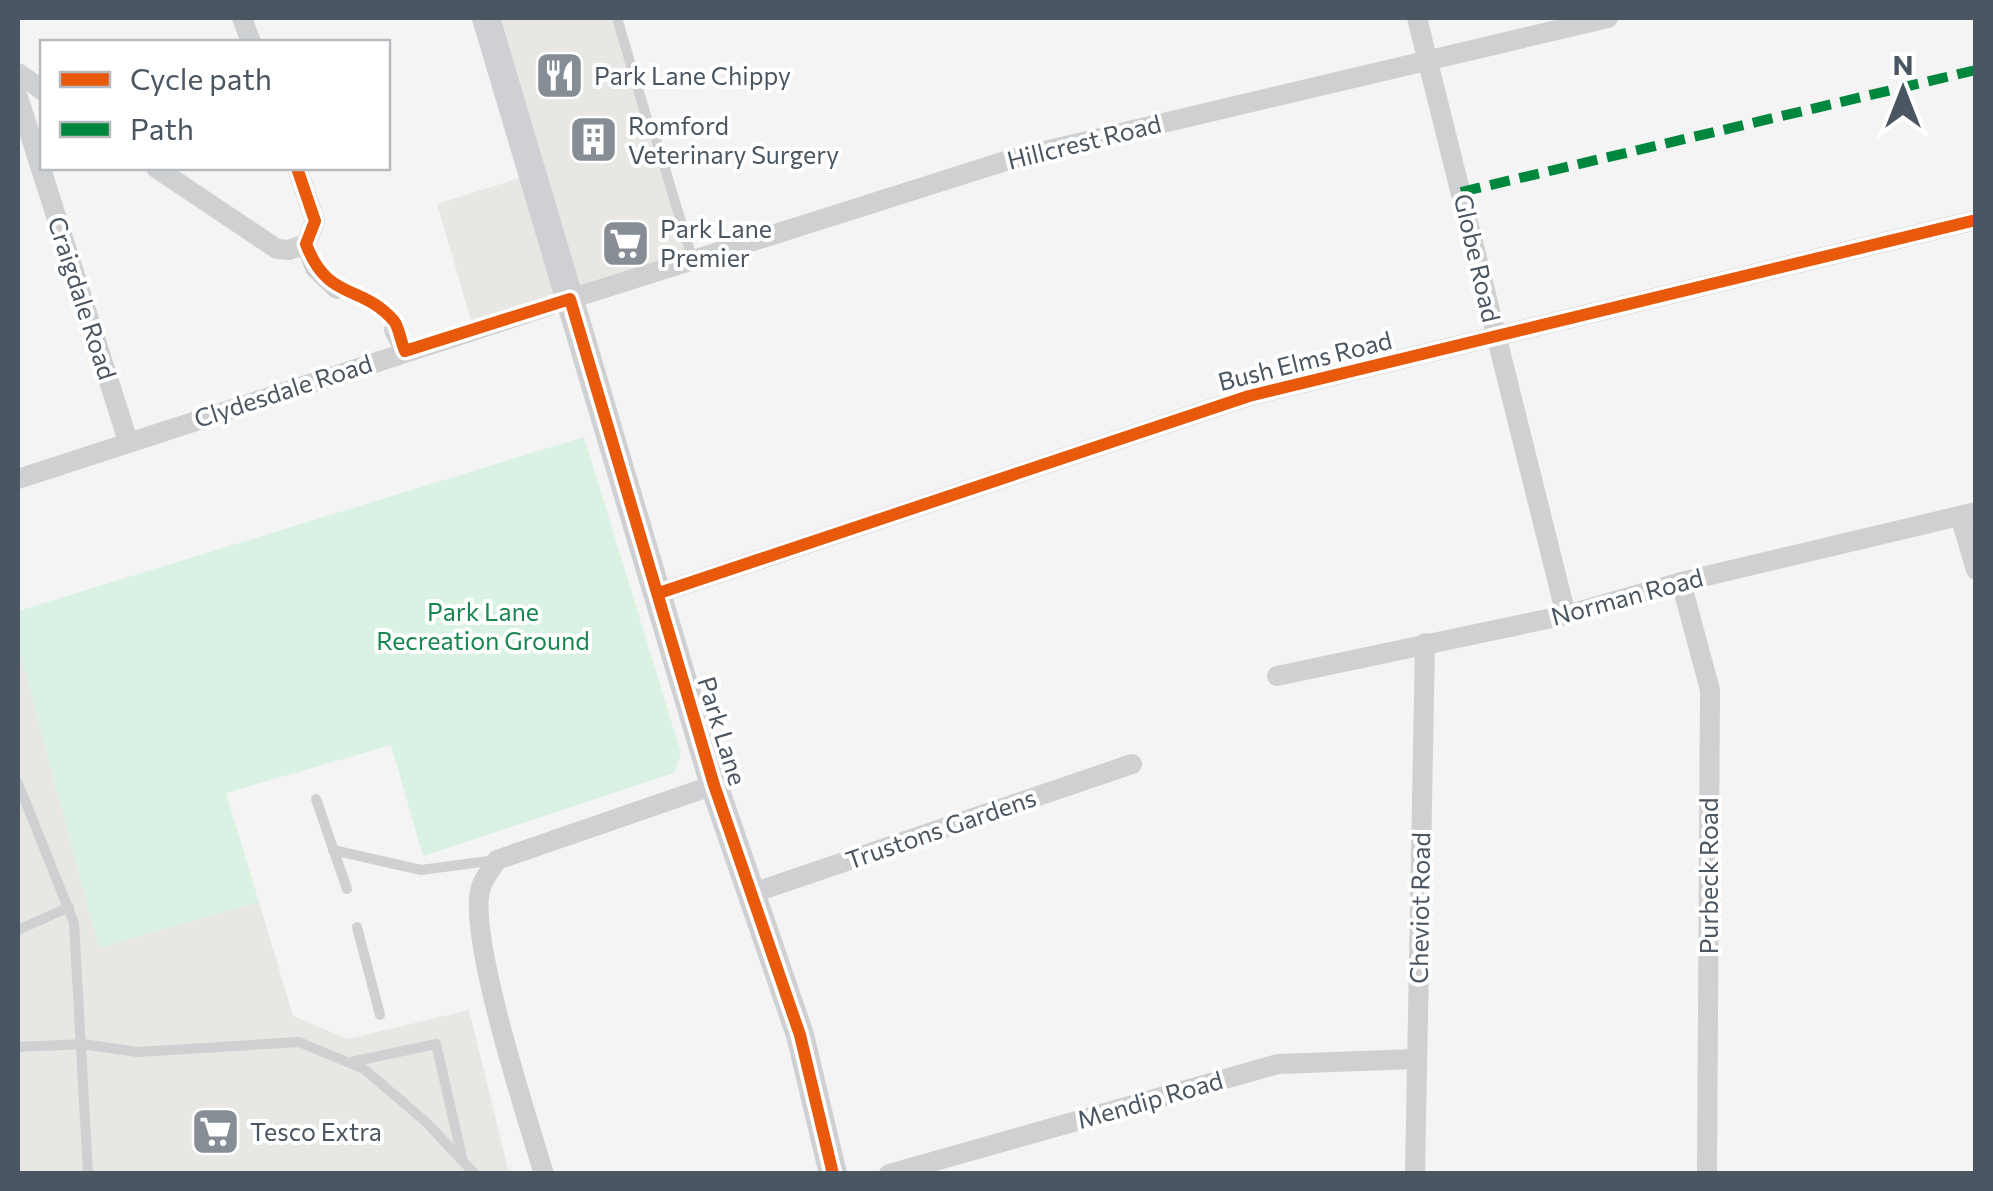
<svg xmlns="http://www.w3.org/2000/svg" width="1993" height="1191" font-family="Commissioner,sans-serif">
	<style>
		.commercial { fill: #e8e7e3 }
		.green { fill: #d9f2e3 }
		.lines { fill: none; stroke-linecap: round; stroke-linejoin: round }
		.lane { stroke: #ced0d2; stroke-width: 10 }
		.street { stroke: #ced0d2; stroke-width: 20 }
		.secondary { stroke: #ced0d4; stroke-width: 28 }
		.quiet { stroke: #00873e; stroke-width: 10; stroke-dasharray: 20 10; stroke-linecap: butt }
		.cycleway-casing { stroke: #fff; stroke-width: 19 }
		.cycleway { stroke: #e8590c; stroke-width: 12 }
		.labels { text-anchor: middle; stroke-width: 8; stroke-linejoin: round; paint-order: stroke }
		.poi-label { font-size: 25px; fill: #4a5661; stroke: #fff; text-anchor: start }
		.street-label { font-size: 25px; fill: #4a5661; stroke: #fff }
		.park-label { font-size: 25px; fill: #17864f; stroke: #fff }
	</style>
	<rect width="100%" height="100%" fill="#f4f4f4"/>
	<!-- commercial -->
	<g class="commercial">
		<path d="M 486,18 L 618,18 L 693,261 L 473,327 L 437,204 L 532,174 Z"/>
		<path d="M 18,645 L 99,947 L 259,902 L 293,1016 L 348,1039 L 469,1010 L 509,1173 L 18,1173 Z"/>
	</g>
	<!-- green -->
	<path class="green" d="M 584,437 L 681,753 L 674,773 L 423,856 L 391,745 L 226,793 L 259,902 L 99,948 L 18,645 L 18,611 Z"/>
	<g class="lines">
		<!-- lane -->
		<g class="lane">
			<path d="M 617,18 L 647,119"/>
			<path d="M 656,139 L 693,261"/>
			<path d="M 18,783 L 74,923 L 88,1174"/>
			<path d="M 316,799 L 347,889"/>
			<path d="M 333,850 L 421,870 L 496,860"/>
			<path d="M 357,927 L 380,1015"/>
			<path d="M 18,930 L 69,907"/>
			<path d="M 18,1047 L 82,1044 L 138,1052 L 299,1042 L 364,1069 L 426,1122 L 475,1174"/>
			<path d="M 351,1062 L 436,1044 L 462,1157"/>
		</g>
		<!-- street -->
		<g class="street">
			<path d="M 242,18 L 251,42"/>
			<path d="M 1417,18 L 1566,615"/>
			<path d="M 18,73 L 42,90"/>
			<path d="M 18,97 L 128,441"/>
			<path d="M 156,168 L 277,249 L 289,250 L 306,244"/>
			<path d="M 297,168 L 315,221 L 306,244"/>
			<path d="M 306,244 L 315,268 L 337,289"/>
			<path d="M 570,299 L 1015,158 L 1608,18"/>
			<path d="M 394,330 L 405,351"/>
			<path d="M 18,479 L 549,306"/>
			<path d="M 1960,516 L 1976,570"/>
			<path d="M 1681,582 L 1710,690 L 1707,1174"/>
			<path d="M 659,593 L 1249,396 L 1976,220"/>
			<path d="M 1277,676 L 1566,615 L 1681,582 L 1976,512"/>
			<path d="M 750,894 L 1132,764"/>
			<path d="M 544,1174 C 528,1121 466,932 481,887 C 484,878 492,868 497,860 L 714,785"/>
			<path d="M 889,1174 L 1278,1064 L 1416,1059"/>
			<path d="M 1415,1174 L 1425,643"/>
		</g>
		<!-- secondary -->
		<path class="secondary" d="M 486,18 L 714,785 L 800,1035 L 833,1174"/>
		<!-- quiet -->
		<path class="quiet" d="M 1461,192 L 1976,70"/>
		<defs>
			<g id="cycleway">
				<path d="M 297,168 L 315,221 L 306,244 C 328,302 361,283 394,321 C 399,327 401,343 405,351 L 570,299 L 714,785 L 800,1035 L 833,1174"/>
				<path d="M 659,593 L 1249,396 L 1976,220"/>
			</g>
		</defs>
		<!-- cycleway casing -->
		<use href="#cycleway" class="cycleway-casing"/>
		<!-- cycleway -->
		<use href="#cycleway" class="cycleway"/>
	</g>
	<!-- icons -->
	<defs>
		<symbol id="restaurant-square" viewBox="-11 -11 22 22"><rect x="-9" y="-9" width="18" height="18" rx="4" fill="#868d94" stroke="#fff"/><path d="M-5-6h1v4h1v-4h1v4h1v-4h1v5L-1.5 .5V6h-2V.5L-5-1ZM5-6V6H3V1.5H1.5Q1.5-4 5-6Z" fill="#fff"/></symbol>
		<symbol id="building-square" viewBox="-11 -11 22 22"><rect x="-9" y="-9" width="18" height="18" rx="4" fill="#868d94" stroke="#fff"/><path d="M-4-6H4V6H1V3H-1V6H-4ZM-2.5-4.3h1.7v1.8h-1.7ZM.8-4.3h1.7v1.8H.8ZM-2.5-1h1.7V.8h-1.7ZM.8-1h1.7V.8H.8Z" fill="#fff"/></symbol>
		<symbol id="supermarket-square" viewBox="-11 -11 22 22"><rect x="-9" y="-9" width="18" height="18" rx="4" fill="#868d94" stroke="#fff"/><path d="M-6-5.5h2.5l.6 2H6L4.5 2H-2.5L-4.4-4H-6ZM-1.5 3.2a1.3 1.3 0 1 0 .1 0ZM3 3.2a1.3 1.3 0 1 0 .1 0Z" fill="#fff"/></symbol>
	</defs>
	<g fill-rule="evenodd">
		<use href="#restaurant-square" x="532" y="48" width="55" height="55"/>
		<use href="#building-square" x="566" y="112" width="55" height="55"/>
		<use href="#supermarket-square" x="598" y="216" width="55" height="55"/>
		<use href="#supermarket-square" x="188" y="1104" width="55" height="55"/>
	</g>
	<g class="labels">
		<!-- poi labels -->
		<g class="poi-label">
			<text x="594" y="85">Park Lane Chippy</text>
			<text x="628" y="135">Romford<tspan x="628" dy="29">Veterinary Surgery</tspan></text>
			<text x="660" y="238">Park Lane<tspan x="660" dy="29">Premier</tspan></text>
			<text x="250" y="1141">Tesco Extra</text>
		</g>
		<!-- street labels -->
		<g class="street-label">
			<text transform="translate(1084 142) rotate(-14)" y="9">Hillcrest Road</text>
			<text transform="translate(1477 258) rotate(77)" y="9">Globe Road</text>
			<text transform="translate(82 298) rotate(72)" y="9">Craigdale Road</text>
			<text transform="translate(1305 361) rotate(-14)" y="9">Bush Elms Road</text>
			<text transform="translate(283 391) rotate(-18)" y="9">Clydesdale Road</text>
			<text transform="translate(1627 597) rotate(-15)" y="9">Norman Road</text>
			<text transform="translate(722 731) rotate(73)" y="9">Park Lane</text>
			<text transform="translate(941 829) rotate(-19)" y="9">Trustons Gardens</text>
			<text transform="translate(1709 876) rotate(-90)" y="9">Purbeck Road</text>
			<text transform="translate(1420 908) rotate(-89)" y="9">Cheviot Road</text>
			<text transform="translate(1150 1100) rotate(-16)" y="9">Mendip Road</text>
		</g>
		<!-- park labels -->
		<g class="park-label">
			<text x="483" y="621">Park Lane<tspan x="483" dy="29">Recreation Ground</tspan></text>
		</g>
	</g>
	<!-- border -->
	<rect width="1993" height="1191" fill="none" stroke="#4a5661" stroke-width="40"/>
	<!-- legend -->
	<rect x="40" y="40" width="350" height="130" fill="#ffffff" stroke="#b7bbc0" stroke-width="2.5"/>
	<rect x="60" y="72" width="50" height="15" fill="#e8590c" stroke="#b7bbc0" stroke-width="2.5"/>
	<text x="130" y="90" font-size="30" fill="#4a5661">Cycle path</text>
	<rect x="60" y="122" width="50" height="15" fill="#00873e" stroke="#b7bbc0" stroke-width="2.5"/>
	<text x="130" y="140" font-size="30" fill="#4a5661">Path</text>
	<!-- north arrow -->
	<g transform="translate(1903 90)" stroke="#ffffff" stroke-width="8" paint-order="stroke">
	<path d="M0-8L18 38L0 25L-18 38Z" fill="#4a5661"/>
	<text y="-15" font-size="28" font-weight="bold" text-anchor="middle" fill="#4a5661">N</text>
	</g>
</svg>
